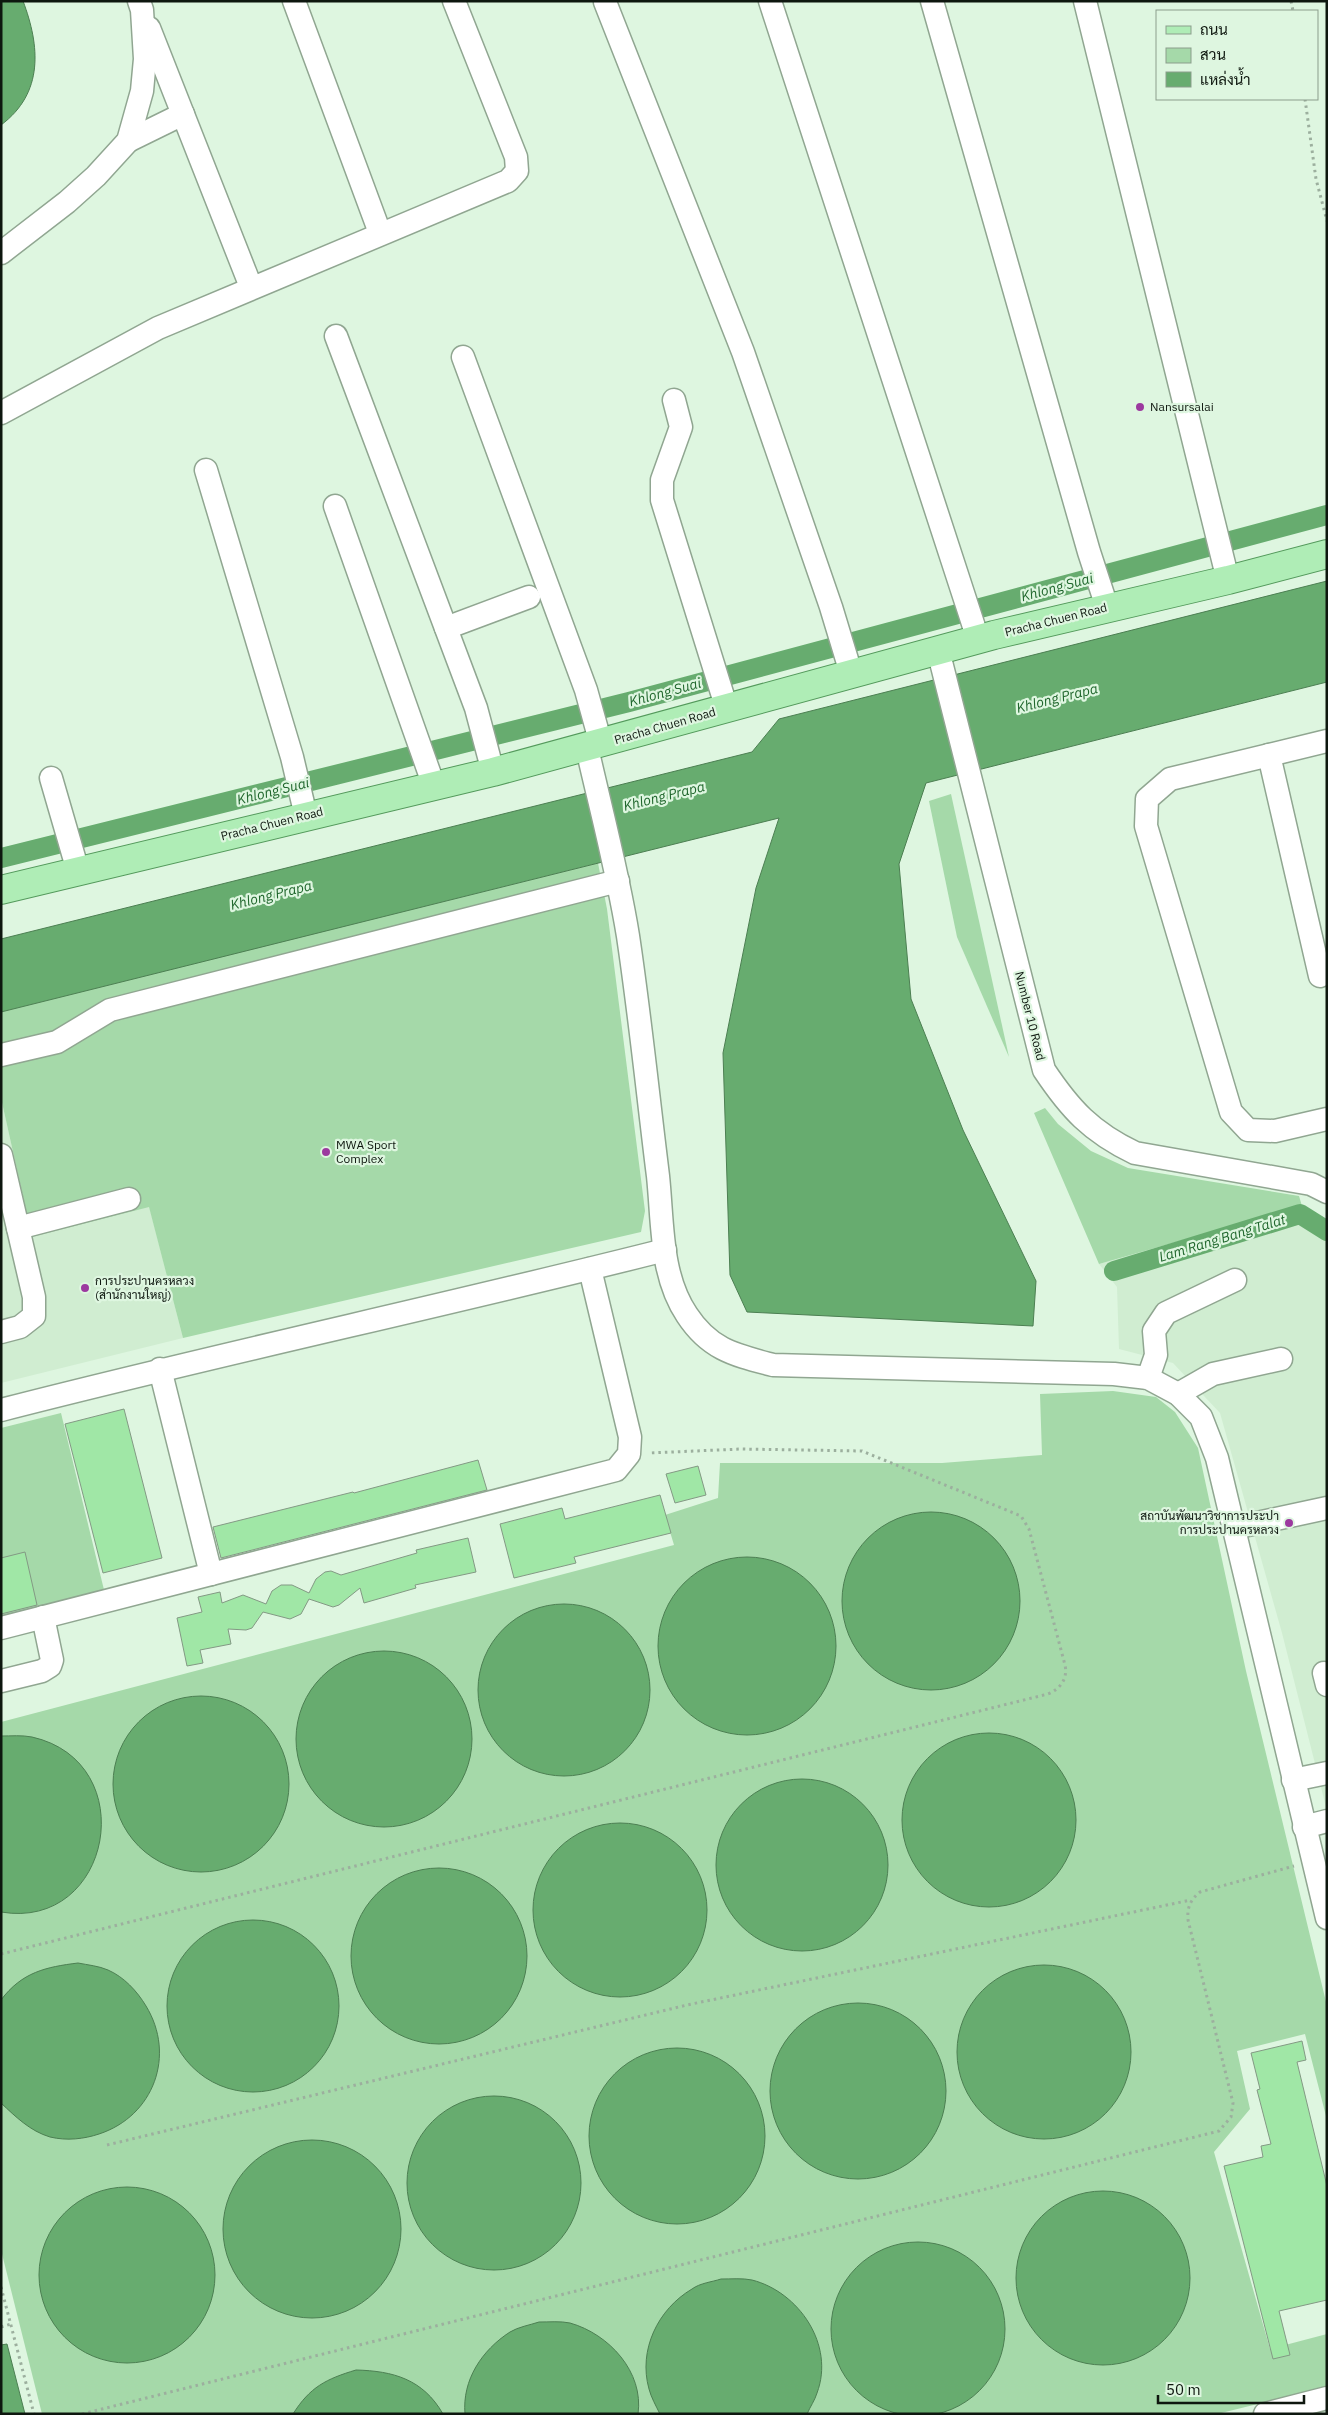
<svg xmlns="http://www.w3.org/2000/svg" width="1328" height="2415" font-family="'IBM Plex Sans',Sarabun,sans-serif">
	<style>
		.built { fill: #d0edd1 }
		.green { fill: #a5d9a9 }
		.water { fill: #67ac6f; stroke: #4c7f52 }
		.lines { fill: none; stroke-linecap: round; stroke-linejoin: round }
		.canal { stroke: #67ac6f; stroke-width: 20 }
		.building { fill: #a0e7a6; stroke: #839984 }
		.minor-casing { stroke: #90a691; stroke-width: 25 }
		.major-casing { stroke: #549a5c; stroke-width: 30 }
		.path { stroke: #9caf9e; stroke-width: 3; stroke-dasharray: 2.5 4; stroke-linecap: butt }
		.minor { stroke: #fff; stroke-width: 22 }
		.major { stroke: #afedb6; stroke-width: 28 }
		.poi-dot { fill: #9c399f; stroke: #def6e0; stroke-width: 2 }
		.labels { text-anchor: middle; stroke-width: 4.5; stroke-linejoin: round; paint-order: stroke }
		.poi-label { font-size: 12px; fill: #0e170f; stroke: #def6e0; text-anchor: start }
		.street-label { font-size: 12px; fill: #0e170f; stroke: #def6e0 }
		.water-label { font-size: 14px; font-style: italic; fill: #1f662c; stroke: #def6e0 }
	</style>
	<rect width="100%" height="100%" fill="#def6e0"/>
	<!-- built -->
	<g class="built">
		<path d="M 1,1098 L 32,1237 L 149,1206 L 183,1338 L 1,1383 Z"/>
		<path d="M 1302,1206 L 1327,1222 L 1327,1811 L 1282,1633 L 1220,1413 L 1173,1363 L 1119,1349 L 1117,1287 L 1099,1264 Z"/>
	</g>
	<!-- green -->
	<g class="green">
		<path d="M 951,794 L 1009,1057 L 957,937 L 929,801 Z"/>
		<path d="M 598,863 L 607,909 L 645,1211 L 641,1232 L 183,1338 L 149,1207 L 32,1237 L 1,1098 L 1,1012 Z"/>
		<path d="M 1045,1108 L 1058,1124 L 1091,1151 L 1128,1168 L 1299,1196 L 1302,1206 L 1099,1264 L 1034,1113 Z"/>
		<path d="M 1113,1391 L 1156,1397 L 1175,1412 L 1198,1448 L 1246,1671 L 1327,2006 L 1327,2120 L 1305,2034 L 1237,2051 L 1250,2109 L 1214,2152 L 1270,2349 L 1327,2334 L 1327,2387 L 1217,2414 L 42,2414 L 1,2250 L 1,1722 L 674,1545 L 665,1515 L 718,1498 L 720,1463 L 942,1463 L 1042,1455 L 1040,1394 Z"/>
		<path d="M 61,1413 L 105,1594 L 1,1620 L 1,1428 Z"/>
	</g>
	<!-- water -->
	<g class="water">
		<path d="M 1,1 L 23,1 C 40,46 44,93 1,125 Z"/>
		<path d="M 1327,581 L 1327,682 L 926,783 L 899,864 L 911,999 L 963,1130 L 1036,1281 L 1033,1326 L 747,1312 L 730,1275 L 723,1053 L 756,888 L 779,818 L 1,1012 L 1,939 L 752,752 L 779,719 Z"/>
		<circle cx="931" cy="1601" r="89"/>
		<circle cx="747" cy="1646" r="89"/>
		<circle cx="564" cy="1690" r="86"/>
		<circle cx="384" cy="1739" r="88"/>
		<circle cx="201" cy="1784" r="88"/>
		<circle cx="989" cy="1820" r="87"/>
		<path d="M 1,1736 C 11,1736 22,1735 32,1737 C 143,1762 112,1931 1,1912 Z"/>
		<circle cx="802" cy="1865" r="86"/>
		<circle cx="620" cy="1910" r="87"/>
		<circle cx="439" cy="1956" r="88"/>
		<circle cx="253" cy="2006" r="86"/>
		<path d="M 78,1963 C 88,1965 99,1966 108,1970 C 124,1977 137,1991 146,2006 C 176,2055 154,2116 99,2134 C 84,2139 67,2141 50,2137 C 30,2131 16,2117 1,2103 L 1,2000 C 22,1972 46,1967 78,1963 Z"/>
		<circle cx="1044" cy="2052" r="87"/>
		<circle cx="858" cy="2091" r="88"/>
		<circle cx="677" cy="2136" r="88"/>
		<circle cx="494" cy="2183" r="87"/>
		<circle cx="312" cy="2229" r="89"/>
		<circle cx="127" cy="2275" r="88"/>
		<circle cx="1103" cy="2278" r="87"/>
		<circle cx="918" cy="2329" r="87"/>
		<path d="M 721,2279 C 731,2279 743,2278 752,2280 C 799,2292 835,2345 817,2393 C 815,2400 810,2407 807,2414 L 660,2414 C 656,2406 651,2397 649,2389 C 638,2350 658,2309 692,2289 C 700,2283 712,2282 721,2279 Z"/>
		<path d="M 539,2322 C 549,2322 561,2321 570,2323 C 609,2334 644,2372 638,2414 L 465,2414 C 462,2380 482,2350 510,2332 C 518,2327 530,2325 539,2322 Z"/>
		<path d="M 7,2344 L 25,2414 L 1,2414 L 1,2345 Z"/>
		<path d="M 356,2370 C 393,2371 423,2379 443,2414 L 293,2414 C 310,2387 326,2379 356,2370 Z"/>
	</g>
	<g class="lines">
		<!-- canal -->
		<g class="canal">
			<path d="M 1,858 L 629,702 L 1327,515"/>
			<path d="M 1114,1271 L 1300,1214 L 1327,1231"/>
		</g>
	</g>
	<!-- building -->
	<g class="building">
		<path d="M 124,1409 L 162,1558 L 103,1573 L 65,1424 Z"/>
		<path d="M 478,1460 L 487,1490 L 221,1558 L 213,1527 L 353,1492 L 354,1493 Z"/>
		<path d="M 698,1466 L 706,1495 L 675,1503 L 666,1474 Z"/>
		<path d="M 660,1495 L 671,1533 L 574,1557 L 576,1563 L 514,1578 L 500,1524 L 562,1508 L 565,1519 Z"/>
		<path d="M 468,1538 L 476,1572 L 415,1585 L 416,1588 L 364,1603 L 360,1588 L 339,1605 L 333,1607 L 309,1599 L 301,1614 L 290,1619 L 263,1612 L 252,1628 L 246,1630 L 228,1629 L 231,1644 L 200,1650 L 203,1663 L 187,1666 L 177,1618 L 202,1612 L 198,1597 L 220,1592 L 222,1603 L 243,1595 L 266,1604 L 272,1591 L 281,1585 L 292,1585 L 309,1593 L 316,1579 L 325,1572 L 331,1571 L 341,1575 L 417,1553 L 416,1550 Z"/>
		<path d="M 25,1552 L 37,1605 L 1,1614 L 1,1558 Z"/>
		<path d="M 1302,2041 L 1306,2060 L 1297,2062 L 1327,2186 L 1327,2300 L 1279,2311 L 1290,2355 L 1273,2359 L 1224,2166 L 1263,2157 L 1261,2146 L 1271,2144 L 1257,2090 L 1260,2089 L 1251,2053 Z"/>
	</g>
	<g class="lines">
		<defs>
			<g id="minor">
				<path d="M 294,1 L 380,233"/>
				<path d="M 770,1 L 978,639"/>
				<path d="M 932,1 L 1089,552 L 1107,607"/>
				<path d="M 1085,1 L 1228,580"/>
				<path d="M 605,2 L 743,352 L 831,607 L 851,673"/>
				<path d="M 149,28 L 251,287"/>
				<path d="M 128,141 L 183,114"/>
				<path d="M 1,253 L 67,202 L 96,176 L 128,141 L 142,91 L 145,59 L 142,10 L 139,1"/>
				<path d="M 336,336 L 476,708 L 493,772"/>
				<path d="M 463,357 L 586,690 L 601,744"/>
				<path d="M 674,400 L 681,427 L 662,480 L 662,500 L 727,709"/>
				<path d="M 1,413 L 158,328 L 508,181 L 517,171 L 516,157 L 454,1"/>
				<path d="M 206,470 L 292,757 L 306,816"/>
				<path d="M 335,506 L 434,786"/>
				<path d="M 446,628 L 529,597"/>
				<path d="M 938,650 L 1044,1070 C 1070,1109 1091,1132 1135,1153 L 1311,1184 L 1327,1192"/>
				<path d="M 1327,741 L 1170,779 L 1147,799 L 1146,826 L 1231,1112 L 1248,1130 L 1275,1131 L 1327,1119"/>
				<path d="M 587,748 C 601,810 618,873 628,936 C 640,1016 648,1096 658,1176 C 663,1223 660,1275 687,1315 C 710,1350 735,1355 773,1365 L 1114,1374 L 1148,1378 L 1178,1394 L 1201,1417 L 1217,1458 L 1327,1918"/>
				<path d="M 1269,755 L 1320,976"/>
				<path d="M 51,778 L 78,871"/>
				<path d="M 1,1055 L 57,1042 L 110,1010 L 618,881"/>
				<path d="M 1,1155 L 34,1297 L 34,1316 L 20,1327 L 1,1332"/>
				<path d="M 18,1228 L 129,1199"/>
				<path d="M 160,1369 L 211,1574"/>
				<path d="M 1148,1378 L 1156,1355 L 1154,1331 L 1166,1313 L 1235,1280"/>
				<path d="M 1178,1394 L 1213,1374 L 1281,1359"/>
				<path d="M 1,1410 C 222,1353 444,1306 665,1250"/>
				<path d="M 1234,1528 L 1327,1508"/>
				<path d="M 1,1628 L 616,1470 L 629,1454 L 630,1437 L 590,1269"/>
				<path d="M 1324,1673 L 1327,1685"/>
				<path d="M 1,1681 L 42,1671 L 50,1666 L 52,1660 L 43,1617"/>
				<path d="M 1293,1780 L 1327,1773"/>
				<path d="M 1304,1827 L 1327,1821"/>
				<path d="M 1265,2414 L 1327,2398"/>
			</g>
			<path id="major" d="M 1,890 L 493,772 L 994,635 L 1228,580 L 1327,554"/>
		</defs>
		<!-- minor casing -->
		<use href="#minor" class="minor-casing"/>
		<!-- major casing -->
		<use href="#major" class="major-casing"/>
		<!-- path -->
		<g class="path">
			<path d="M 1291,1 L 1293,11"/>
			<path d="M 1305,99 L 1316,179 L 1327,221"/>
			<path d="M 1,1954 L 1048,1694 C 1060,1689 1068,1679 1065,1665 L 1029,1529 L 1021,1516 L 862,1451 L 741,1449 L 649,1453"/>
			<path d="M 107,2145 L 687,2005 L 1191,1900"/>
			<path d="M 1,2287 L 34,2414"/>
			<path d="M 1,2327 L 11,2324"/>
			<path d="M 82,2414 L 1219,2131 L 1231,2117 L 1233,2103 L 1188,1920 C 1187,1908 1190,1900 1200,1892 L 1294,1866"/>
		</g>
		<!-- minor -->
		<use href="#minor" class="minor"/>
		<!-- major -->
		<use href="#major" class="major"/>
	</g>
	<!-- markers -->
	<g class="poi-dot">
		<circle cx="1140" cy="407" r="5"/>
		<circle cx="326" cy="1152" r="5"/>
		<circle cx="85" cy="1288" r="5"/>
		<circle cx="1289" cy="1523" r="5"/>
	</g>
	<g class="labels">
		<!-- poi labels -->
		<g class="poi-label">
			<text x="1150" y="411">Nansursalai</text>
			<text x="336" y="1149">MWA Sport<tspan x="336" dy="14">Complex</tspan></text>
			<text x="95" y="1285">การประปานครหลวง<tspan x="95" dy="14">(สำนักงานใหญ่)</tspan></text>
			<text x="1279" y="1520" text-anchor="end">สถาบันพัฒนาวิชาการประปา<tspan x="1279" dy="14">การประปานครหลวง</tspan></text>
		</g>
		<!-- street labels -->
		<g class="street-label">
			<text transform="translate(1056 620) rotate(-14)" y="4">Pracha Chuen Road</text>
			<text transform="translate(665 726) rotate(-16)" y="4">Pracha Chuen Road</text>
			<text transform="translate(272 824) rotate(-14)" y="4">Pracha Chuen Road</text>
			<text transform="translate(1030 1016) rotate(76)" y="4">Number 10 Road</text>
		</g>
		<!-- water labels -->
		<g class="water-label">
			<text transform="translate(1057 587) rotate(-15)" y="5">Khlong Suai</text>
			<text transform="translate(665 692) rotate(-15)" y="5">Khlong Suai</text>
			<text transform="translate(1057 698) rotate(-14)" y="5">Khlong Prapa</text>
			<text transform="translate(273 791) rotate(-14)" y="5">Khlong Suai</text>
			<text transform="translate(664 796) rotate(-14)" y="5">Khlong Prapa</text>
			<text transform="translate(271 895) rotate(-14)" y="5">Khlong Prapa</text>
			<text transform="translate(1222 1238) rotate(-17)" y="5">Lam Rang Bang Talat</text>
		</g>
	</g>
	<!-- border -->
	<rect width="1328" height="2415" fill="none" stroke="#0e170f" stroke-width="5"/>
	<!-- legend -->
	<rect x="1156" y="10" width="162" height="90" fill="#def6e0" stroke="#8b9d8c"/>
	<rect x="1166" y="26" width="25" height="8" fill="#afedb6" stroke="#8b9d8c"/>
	<text x="1200" y="35" font-size="15" fill="#0e170f">ถนน</text>
	<rect x="1166" y="48" width="25" height="15" fill="#a5d9a9" stroke="#8b9d8c"/>
	<text x="1200" y="60" font-size="15" fill="#0e170f">สวน</text>
	<rect x="1166" y="72" width="25" height="15" fill="#67ac6f" stroke="#8b9d8c"/>
	<text x="1200" y="85" font-size="15" fill="#0e170f">แหล่งน้ำ</text>
	<!-- scale -->
	<path d="M1158 2395v8h146v-8" fill="none" stroke="#0e170f" stroke-width="2.5"/>
	<text x="1166" y="2395" font-size="15" fill="#0e170f" stroke="#def6e0" stroke-width="4" paint-order="stroke">50 m</text>
</svg>
